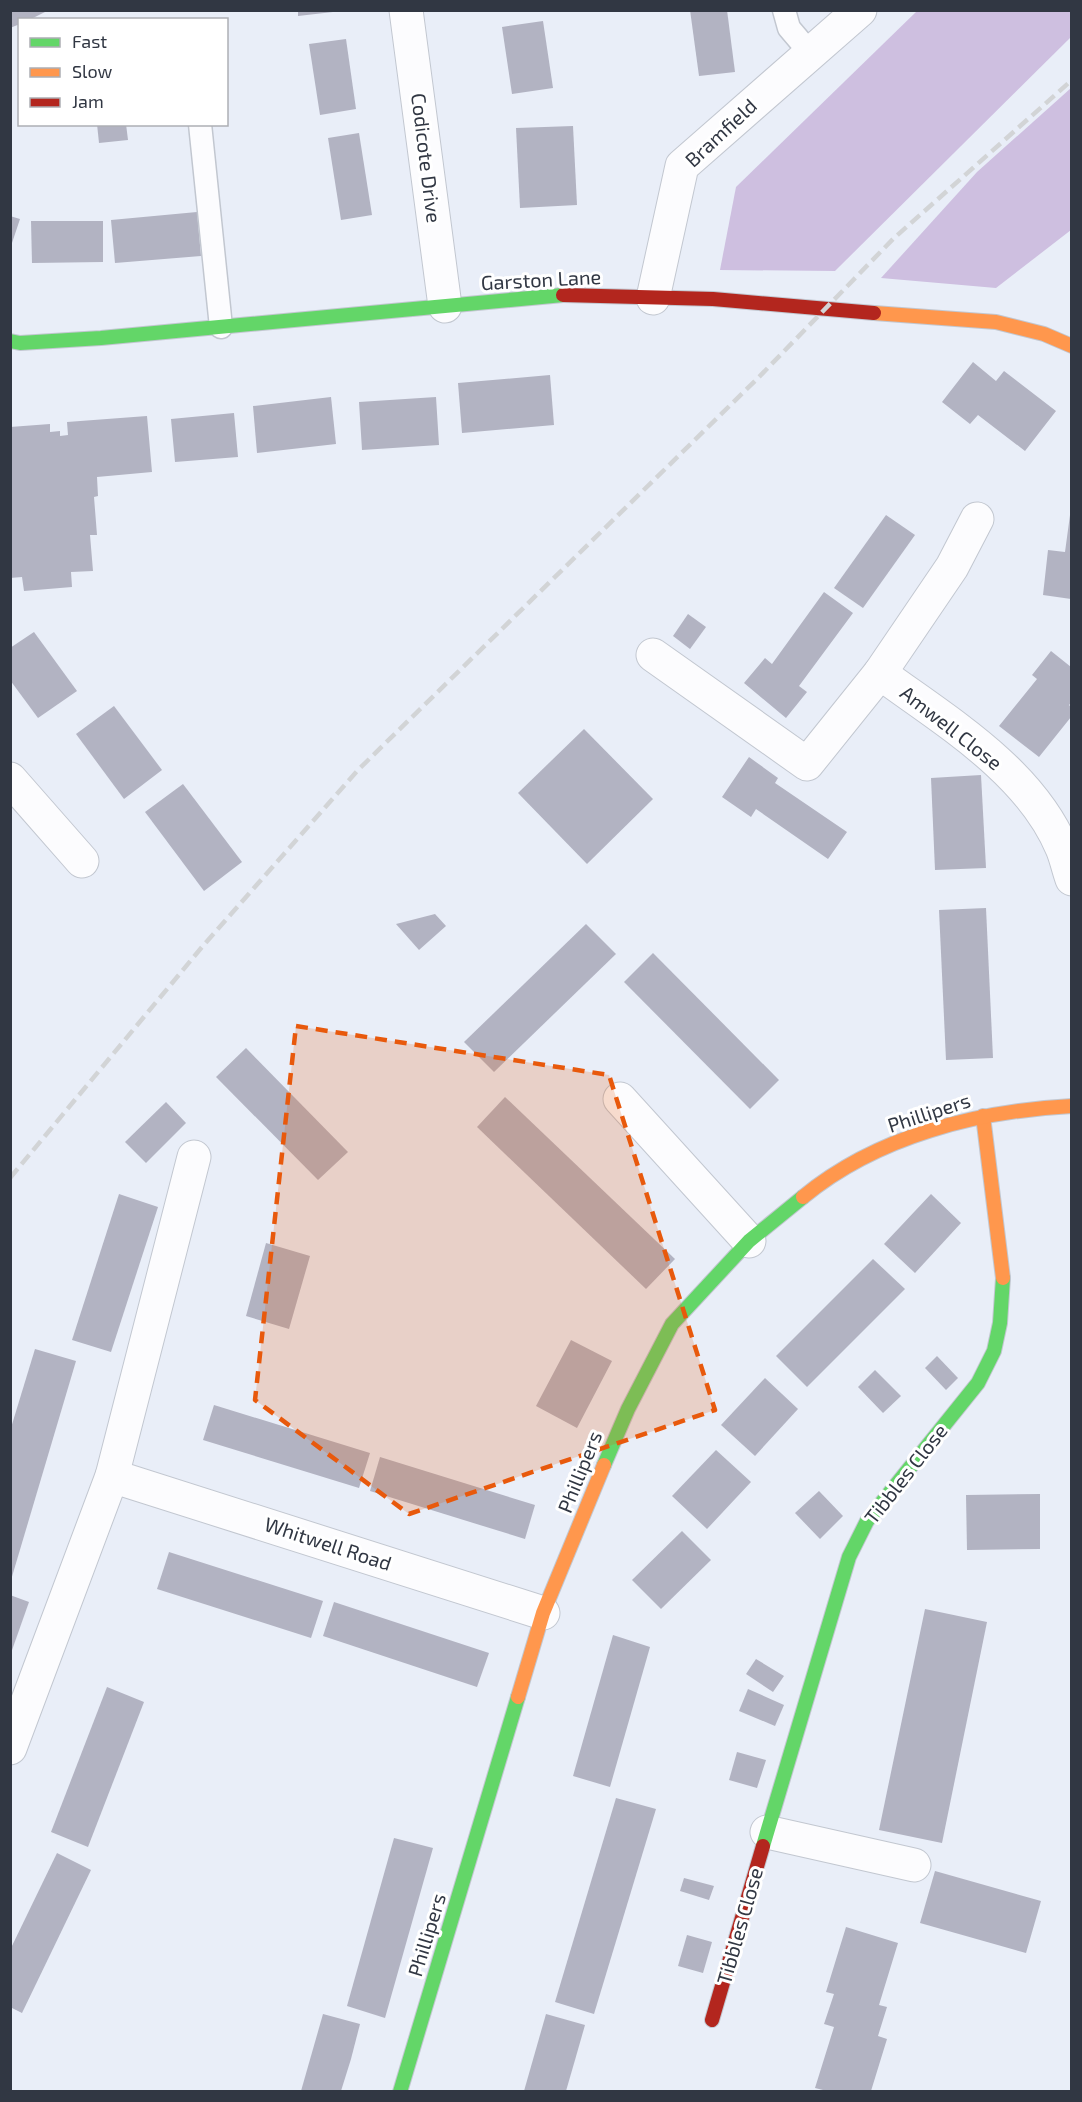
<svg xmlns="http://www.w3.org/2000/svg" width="1082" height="2102" font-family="'Exo 2',sans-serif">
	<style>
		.forest { fill: #cebfe0 }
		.building { fill: #b2b3c2 }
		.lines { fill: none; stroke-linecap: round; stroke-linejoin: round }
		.lane-casing { stroke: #c2c7d0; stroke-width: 25 }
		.street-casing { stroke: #c2c7d0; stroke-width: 35 }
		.fast-casing { stroke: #c2c7d0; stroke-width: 16 }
		.slow-casing { stroke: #c2c7d0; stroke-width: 16 }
		.jam-casing { stroke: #c2c7d0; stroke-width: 16 }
		.lane { stroke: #fcfcfe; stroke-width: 22 }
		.street { stroke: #fcfcfe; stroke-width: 33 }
		.fast { stroke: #63d668; stroke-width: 14 }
		.slow { stroke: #ff974d; stroke-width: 14 }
		.jam { stroke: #b3261e; stroke-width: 14 }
		.rail { stroke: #d2d4d6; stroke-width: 4.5; stroke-dasharray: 12 6; stroke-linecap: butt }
		.marked { fill: #e8590c; fill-opacity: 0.2; stroke: #e8590c; stroke-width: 4.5; stroke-dasharray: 12 8; stroke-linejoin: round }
		.labels { text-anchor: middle; stroke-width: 6; stroke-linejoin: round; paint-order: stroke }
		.street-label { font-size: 20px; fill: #313743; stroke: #fff }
	</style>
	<rect width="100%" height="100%" fill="#e9eef8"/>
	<!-- forest -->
	<g class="forest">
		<path d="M 917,11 L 1071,11 L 1071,37 L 835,271 L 720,270 L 736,187 Z"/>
		<path d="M 1071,88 L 1071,230 L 996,288 L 881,278 L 977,172 Z"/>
	</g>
	<!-- building -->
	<g class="building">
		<path d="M 10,10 L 49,10 L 29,20 L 20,20 L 20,24 L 10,28 Z"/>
		<path d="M 298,10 L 333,10 L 333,12 L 298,16 Z"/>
		<path d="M 690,10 L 727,10 L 735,72 L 699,76 Z"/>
		<path d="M 543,21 L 553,88 L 512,94 L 502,27 Z"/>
		<path d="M 346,39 L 356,109 L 320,115 L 309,44 Z"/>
		<path d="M 97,124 L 126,124 L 128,140 L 99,143 Z"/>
		<path d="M 573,126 L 577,205 L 520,208 L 516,128 Z"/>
		<path d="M 359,133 L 372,215 L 341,220 L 328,138 Z"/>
		<path d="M 197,212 L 201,256 L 115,263 L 111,220 Z"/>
		<path d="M 10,216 L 20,219 L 11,246 L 10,246 Z"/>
		<path d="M 31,221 L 103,221 L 103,262 L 32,263 Z"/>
		<path d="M 973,362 L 996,381 L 1004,371 L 1056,411 L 1025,451 L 978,415 L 970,424 L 942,402 Z"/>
		<path d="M 550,375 L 554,425 L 462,433 L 458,383 Z"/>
		<path d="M 331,397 L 336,444 L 257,453 L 253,406 Z"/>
		<path d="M 436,397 L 439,445 L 362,450 L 359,402 Z"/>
		<path d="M 234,413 L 238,457 L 175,462 L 171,419 Z"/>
		<path d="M 147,416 L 152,472 L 97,477 L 98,496 L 94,497 L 97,535 L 90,535 L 93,571 L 71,572 L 72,587 L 24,591 L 22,577 L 10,578 L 10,427 L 50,424 L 50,432 L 60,431 L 60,436 L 68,435 L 67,422 Z"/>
		<path d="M 886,515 L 915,535 L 863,608 L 834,588 Z"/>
		<path d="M 1070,515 L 1071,599 L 1043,595 L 1048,550 L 1065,552 Z"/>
		<path d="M 824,592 L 853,613 L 799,686 L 807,692 L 786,718 L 744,683 L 765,658 L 772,664 Z"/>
		<path d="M 688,614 L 706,627 L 690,649 L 673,636 Z"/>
		<path d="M 34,632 L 77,691 L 38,718 L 10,680 L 10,648 Z"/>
		<path d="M 1051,651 L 1071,667 L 1071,703 L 1069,705 L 1071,707 L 1071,717 L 1039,757 L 999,726 L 1037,679 L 1032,675 Z"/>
		<path d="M 114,706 L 162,770 L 124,799 L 76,734 Z"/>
		<path d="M 584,729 L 653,799 L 587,864 L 518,793 Z"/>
		<path d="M 749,757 L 778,778 L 775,783 L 847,832 L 828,859 L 756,809 L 751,817 L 722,797 Z"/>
		<path d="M 981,775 L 986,868 L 935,870 L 931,778 Z"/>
		<path d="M 183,784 L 242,862 L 204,891 L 145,812 Z"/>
		<path d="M 986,908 L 993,1058 L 946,1060 L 939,910 Z"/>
		<path d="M 435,914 L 446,926 L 419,950 L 396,924 Z"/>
		<path d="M 586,924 L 616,954 L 494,1072 L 464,1042 Z"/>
		<path d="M 653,953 L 779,1080 L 750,1109 L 624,982 Z"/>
		<path d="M 246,1048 L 348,1152 L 318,1180 L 216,1077 Z"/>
		<path d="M 505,1097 L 675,1259 L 646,1289 L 477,1127 Z"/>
		<path d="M 166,1102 L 186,1123 L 146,1163 L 125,1142 Z"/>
		<path d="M 119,1194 L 158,1207 L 111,1352 L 72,1340 Z"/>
		<path d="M 931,1194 L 961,1223 L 915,1273 L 884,1244 Z"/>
		<path d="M 266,1243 L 310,1256 L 289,1329 L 246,1316 Z"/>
		<path d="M 873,1259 L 905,1289 L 807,1387 L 776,1356 Z"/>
		<path d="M 571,1340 L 612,1361 L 577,1428 L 536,1406 Z"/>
		<path d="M 35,1349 L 76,1361 L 11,1580 L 10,1431 Z"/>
		<path d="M 937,1356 L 958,1378 L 946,1390 L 925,1368 Z"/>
		<path d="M 875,1370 L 901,1396 L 883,1413 L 858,1387 Z"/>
		<path d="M 765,1378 L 798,1409 L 755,1456 L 721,1425 Z"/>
		<path d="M 214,1405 L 370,1453 L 359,1488 L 203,1440 Z"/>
		<path d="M 716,1450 L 751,1482 L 707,1529 L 672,1496 Z"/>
		<path d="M 380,1457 L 535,1505 L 525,1539 L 370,1491 Z"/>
		<path d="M 819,1491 L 843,1516 L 820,1539 L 795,1513 Z"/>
		<path d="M 1040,1494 L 1040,1549 L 967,1550 L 966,1495 Z"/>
		<path d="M 682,1531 L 711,1560 L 661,1609 L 632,1580 Z"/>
		<path d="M 169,1552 L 323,1601 L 311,1638 L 157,1589 Z"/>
		<path d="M 10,1595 L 29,1602 L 11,1653 L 10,1653 Z"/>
		<path d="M 334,1602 L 489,1653 L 477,1687 L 323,1636 Z"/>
		<path d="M 925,1609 L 987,1622 L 942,1843 L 879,1830 Z"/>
		<path d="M 613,1635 L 650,1647 L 610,1787 L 573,1776 Z"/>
		<path d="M 756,1659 L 784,1676 L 773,1692 L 746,1674 Z"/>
		<path d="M 107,1687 L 144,1702 L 88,1847 L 51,1832 Z"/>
		<path d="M 748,1689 L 784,1705 L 775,1726 L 739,1711 Z"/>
		<path d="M 737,1752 L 766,1760 L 757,1788 L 729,1780 Z"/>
		<path d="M 616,1798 L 656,1809 L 594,2014 L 555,2002 Z"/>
		<path d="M 394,1838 L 433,1848 L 385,2018 L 347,2006 Z"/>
		<path d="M 57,1853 L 91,1870 L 22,2013 L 10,2007 L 10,1950 Z"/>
		<path d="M 935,1871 L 1041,1901 L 1026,1953 L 920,1923 Z"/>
		<path d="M 684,1878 L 714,1886 L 709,1900 L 680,1891 Z"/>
		<path d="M 846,1927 L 898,1943 L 879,2005 L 887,2007 L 878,2036 L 887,2039 L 871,2091 L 827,2091 L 815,2088 L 834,2027 L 824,2024 L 834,1994 L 826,1992 Z"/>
		<path d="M 687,1935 L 712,1942 L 703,1973 L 678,1966 Z"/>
		<path d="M 323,2014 L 360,2024 L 351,2059 L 341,2091 L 301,2091 Z"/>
		<path d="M 546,2014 L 585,2025 L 575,2060 L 566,2091 L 524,2091 Z"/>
	</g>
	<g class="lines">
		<defs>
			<g id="lane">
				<path d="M 784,10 L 789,28 L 811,54"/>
				<path d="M 200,124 L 221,327"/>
			</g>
			<g id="street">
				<path d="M 406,10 L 445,306"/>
				<path d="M 653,298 L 682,166 L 860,10"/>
				<path d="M 653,655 L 807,764 L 880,673 L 952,567 L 977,519"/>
				<path d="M 880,673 C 945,721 1029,770 1062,848 C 1066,857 1068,868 1072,879"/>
				<path d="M 10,779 L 82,861"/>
				<path d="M 620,1099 L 749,1241"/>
				<path d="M 112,1476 L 543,1613"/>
				<path d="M 10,1748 L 112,1476 L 194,1157"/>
				<path d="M 767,1832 L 914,1865"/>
			</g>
			<g id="fast">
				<path d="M 10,341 L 20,343 L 101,338 L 563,295"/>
				<path d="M 604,1465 L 628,1409 L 672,1324 L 749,1241 L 803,1197"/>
				<path d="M 763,1846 L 849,1557 L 867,1521 L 978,1383 L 994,1351 L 1000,1323 L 1003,1278"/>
				<path d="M 400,2092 L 518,1697"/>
			</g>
			<g id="slow">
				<path d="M 874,313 L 996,322 L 1044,334 L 1072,346"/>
				<path d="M 983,1116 L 1003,1278"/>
				<path d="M 803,1197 C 877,1136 977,1111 1072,1106"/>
				<path d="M 518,1697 L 543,1613 L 604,1465"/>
			</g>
			<g id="jam">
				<path d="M 563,295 L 713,299 L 874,313"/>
				<path d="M 712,2020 L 763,1846"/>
			</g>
		</defs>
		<!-- lane casing -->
		<use href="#lane" class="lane-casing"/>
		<!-- street casing -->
		<use href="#street" class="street-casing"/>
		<!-- fast casing -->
		<use href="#fast" class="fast-casing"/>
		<!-- slow casing -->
		<use href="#slow" class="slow-casing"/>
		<!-- jam casing -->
		<use href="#jam" class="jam-casing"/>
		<!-- lane -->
		<use href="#lane" class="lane"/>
		<!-- street -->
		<use href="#street" class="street"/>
		<!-- fast -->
		<use href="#fast" class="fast"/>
		<!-- slow -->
		<use href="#slow" class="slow"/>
		<!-- jam -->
		<use href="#jam" class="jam"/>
		<!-- rail -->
		<path class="rail" d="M 10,1178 L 202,947 L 358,770 L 759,377 L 893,239 L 1072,80"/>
	</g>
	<!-- marked area -->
	<path class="marked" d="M 296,1026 L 609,1075 L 715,1410 L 409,1514 L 255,1400 Z"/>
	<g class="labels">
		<!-- street labels -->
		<g class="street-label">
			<text transform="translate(721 133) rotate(-43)" y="7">Bramfield</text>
			<text transform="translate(426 158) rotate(83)" y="7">Codicote Drive</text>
			<text transform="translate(541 280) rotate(-3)" y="7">Garston Lane</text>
			<text transform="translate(951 728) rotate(38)" y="7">Amwell Close</text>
			<text transform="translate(929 1113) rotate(-18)" y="7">Phillipers</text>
			<text transform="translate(580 1472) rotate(-68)" y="7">Phillipers</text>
			<text transform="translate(906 1474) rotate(-52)" y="7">Tibbles Close</text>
			<text transform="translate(328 1544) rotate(18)" y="7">Whitwell Road</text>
			<text transform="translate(740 1926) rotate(-74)" y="7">Tibbles Close</text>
			<text transform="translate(427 1935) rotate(-73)" y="7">Phillipers</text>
		</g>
	</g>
	<!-- border -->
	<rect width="1082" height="2102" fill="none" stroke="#313743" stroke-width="24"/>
	<!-- legend -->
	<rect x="18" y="18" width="210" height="108" fill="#ffffff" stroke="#adafb4" stroke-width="1.5"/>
	<rect x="30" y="38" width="30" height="9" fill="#63d668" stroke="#adafb4" stroke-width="1.5"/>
	<text x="72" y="48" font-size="18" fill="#313743">Fast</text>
	<rect x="30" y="68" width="30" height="9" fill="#ff974d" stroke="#adafb4" stroke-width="1.5"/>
	<text x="72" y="78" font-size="18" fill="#313743">Slow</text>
	<rect x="30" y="98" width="30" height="9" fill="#b3261e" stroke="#adafb4" stroke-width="1.5"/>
	<text x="72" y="108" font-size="18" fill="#313743">Jam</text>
</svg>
